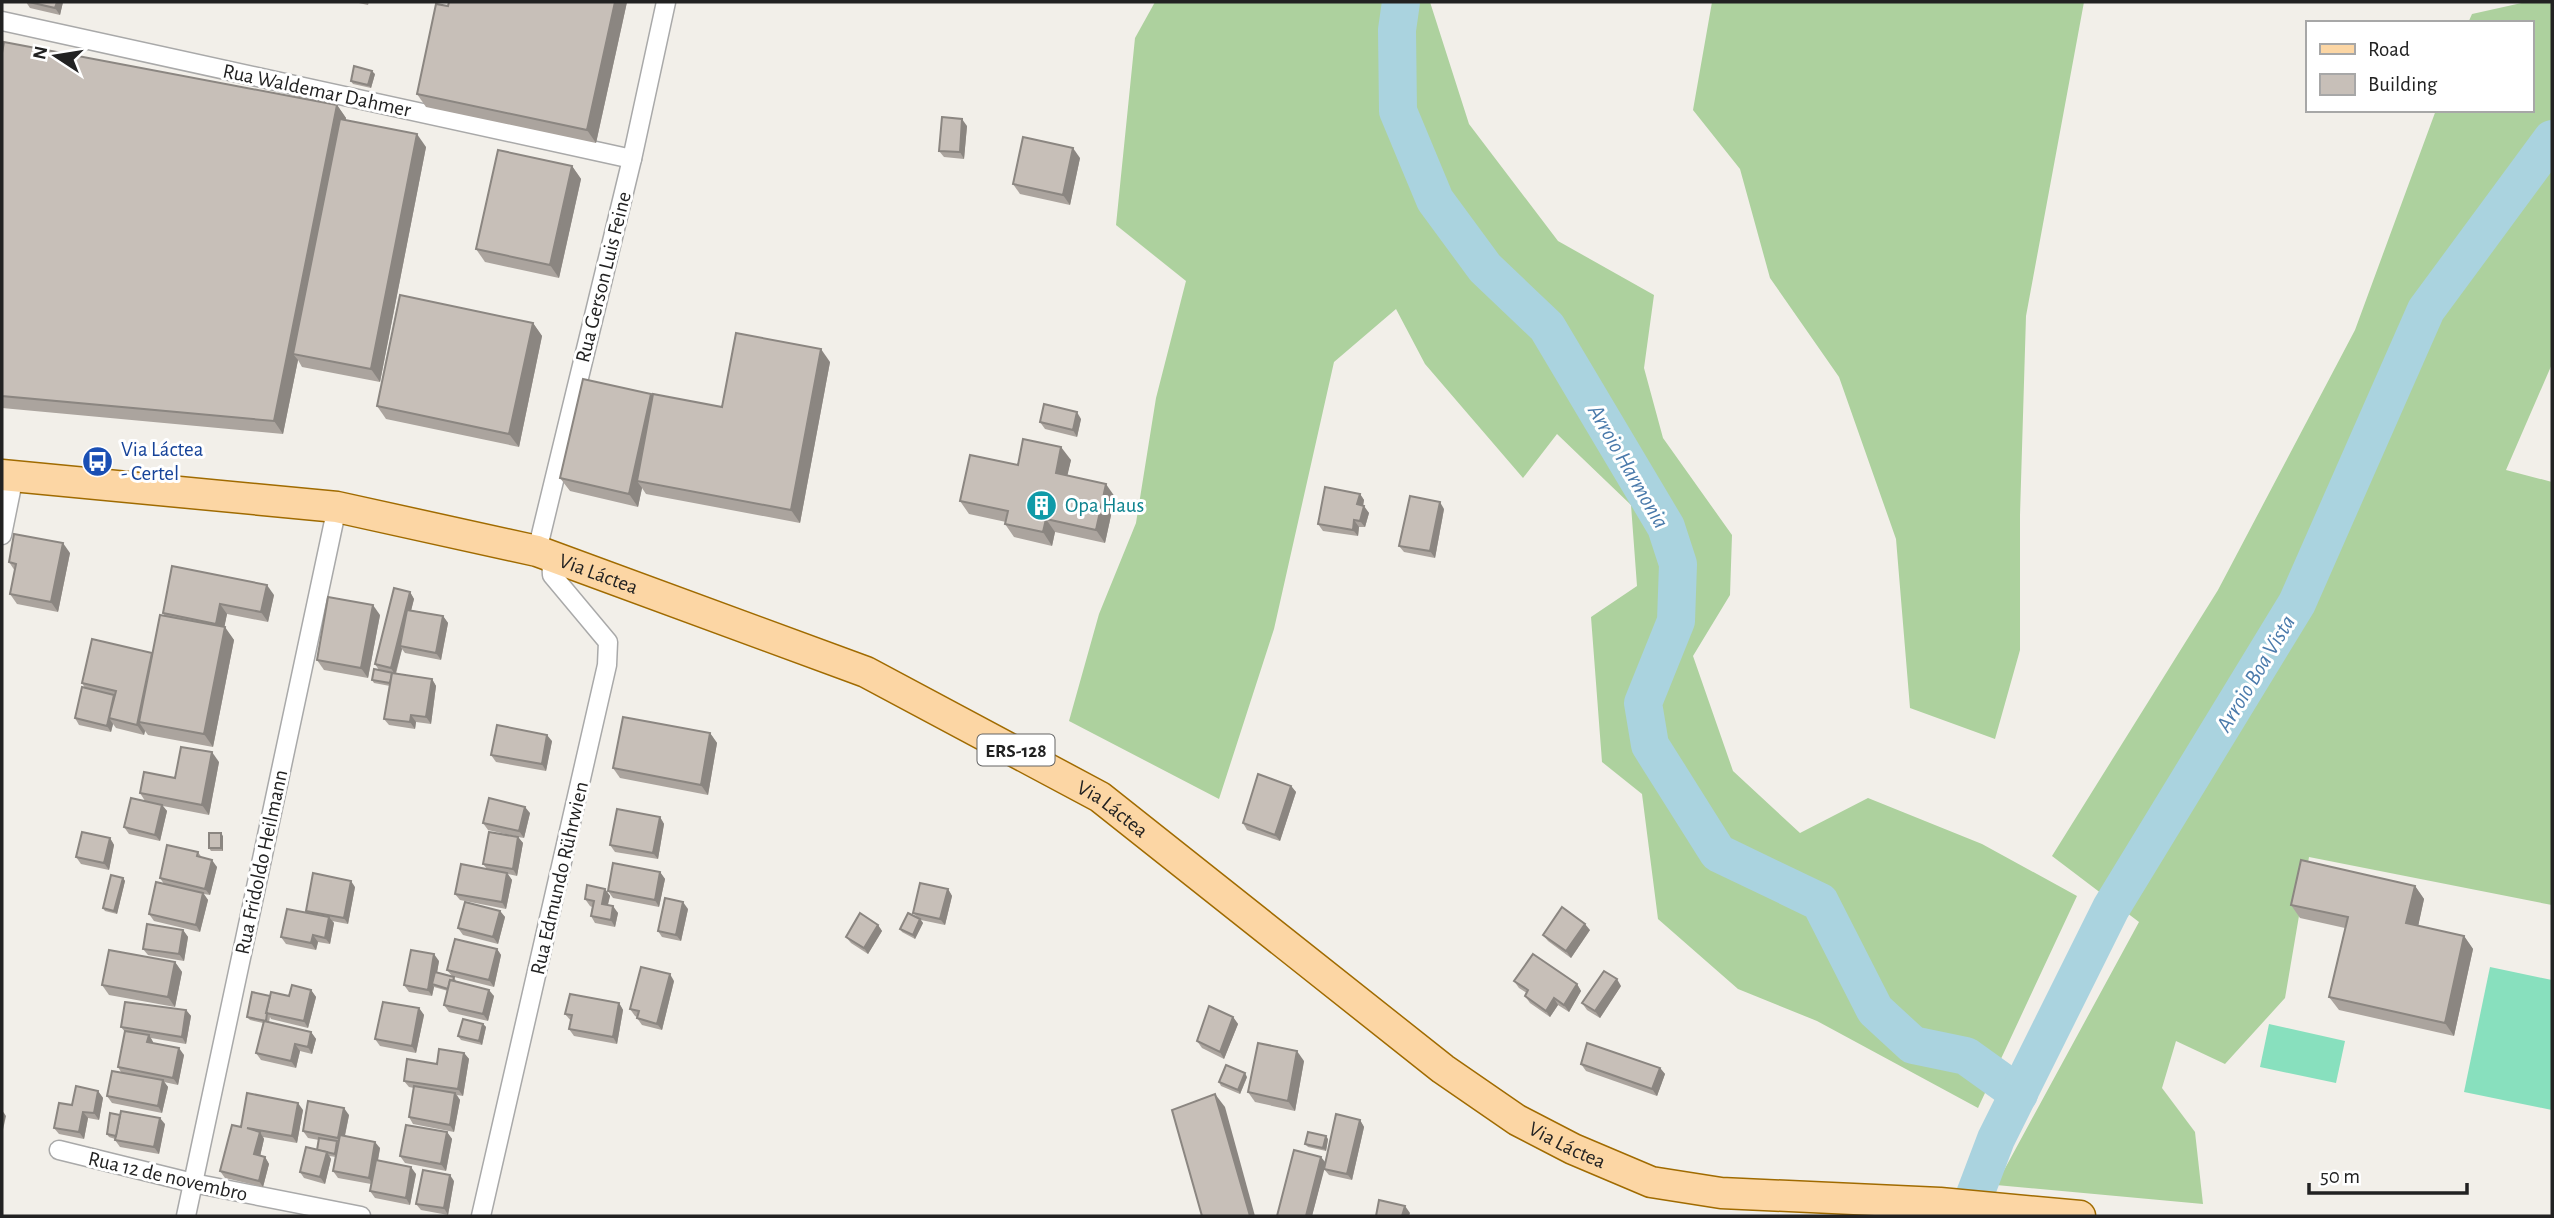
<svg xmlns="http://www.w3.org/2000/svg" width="2554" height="1218" font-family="'Alegreya Sans',sans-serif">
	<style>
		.forest { fill: #add19e }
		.pitch { fill: #88e0be }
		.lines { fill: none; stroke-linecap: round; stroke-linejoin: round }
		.river { stroke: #aad3df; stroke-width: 38 }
		.minor-casing { stroke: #a9a9a9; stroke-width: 21 }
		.primary-casing { stroke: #a06b00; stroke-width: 33 }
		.minor { stroke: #fff; stroke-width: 18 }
		.primary { stroke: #fcd6a4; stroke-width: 30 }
		.wall { fill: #aba49e }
		.shaded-wall { fill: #8b8681 }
		.building { fill: #c7bfb8; stroke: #8b8681; stroke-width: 2 }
		.labels { text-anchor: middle; stroke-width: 6; stroke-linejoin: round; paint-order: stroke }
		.shield { fill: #fff; stroke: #646464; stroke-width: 2 }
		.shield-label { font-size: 19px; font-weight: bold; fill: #222 }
		.street-label { font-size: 21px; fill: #222; stroke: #fff }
		.transit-label { font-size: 21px; fill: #164399; stroke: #fff; text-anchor: start }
		.culture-label { font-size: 21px; fill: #0d838f; stroke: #fff; text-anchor: start }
		.water-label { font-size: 23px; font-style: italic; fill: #4a7aab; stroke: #fff }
	</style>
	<rect width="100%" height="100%" fill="#f2efe9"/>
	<!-- forest -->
	<g class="forest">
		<path d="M 1155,2 L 1430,2 L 1469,124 L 1558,241 L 1654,295 L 1644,368 L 1663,438 L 1732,535 L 1730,595 L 1693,656 L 1733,771 L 1800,833 L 1868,798 L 1982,844 L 2077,896 L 1978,1108 L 1817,1021 L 1738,989 L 1658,919 L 1642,794 L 1602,762 L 1591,617 L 1637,586 L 1631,505 L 1557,434 L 1523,478 L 1425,364 L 1396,309 L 1334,362 L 1274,629 L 1219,799 L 1069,721 L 1099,614 L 1136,523 L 1156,398 L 1186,281 L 1116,225 L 1135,38 Z"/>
		<path d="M 1712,2 L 2084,2 L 2026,316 L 2020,515 L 2020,650 L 1995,739 L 1910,708 L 1896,539 L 1839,377 L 1770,278 L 1740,169 L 1693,110 Z"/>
		<path d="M 2526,2 L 2552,2 L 2552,364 L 2506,470 L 2552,482 L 2552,905 L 2309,857 L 2285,998 L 2225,1064 L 2176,1041 L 2162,1088 L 2195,1132 L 2203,1204 L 1996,1185 L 2139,922 L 2052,856 L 2218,590 L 2355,330 L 2436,110 L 2531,110 L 2531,23 L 2468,23 L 2472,14 Z"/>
	</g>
	<!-- pitch -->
	<g class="pitch">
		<path d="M 2490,967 L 2552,980 L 2552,1110 L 2464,1092 Z"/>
		<path d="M 2269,1024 L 2345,1041 L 2336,1083 L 2260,1067 Z"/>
	</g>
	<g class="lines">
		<!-- river -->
		<g class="river">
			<path d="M 1401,2 L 1397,30 L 1398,111 L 1435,200 L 1485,268 L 1547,327 L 1666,527 L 1678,564 L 1676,621 L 1643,703 L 1650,745 L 1718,853 L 1820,902 L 1875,1010 L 1913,1045 L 1966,1056 L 2019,1094"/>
			<path d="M 1971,1216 L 1971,1205 L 1996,1139 L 2111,908 L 2297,603 L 2426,310 L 2552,139"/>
		</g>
		<defs>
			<g id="minor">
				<path d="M 2,21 L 632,159"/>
				<path d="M 2,535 L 14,476"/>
				<path d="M 537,551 L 632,159 L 666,2"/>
				<path d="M 59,1150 L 193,1183 L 361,1216"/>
				<path d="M 186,1216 L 337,507"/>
				<path d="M 481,1216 L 607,665 L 608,642 L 552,575 L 551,557"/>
			</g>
			<g id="primary">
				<path id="s1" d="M 2,475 L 337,507 L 537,551 L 866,672 L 1100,797 L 1443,1069 L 1517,1120 L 1573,1149 L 1651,1182 L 1721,1193 L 1940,1203 L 2080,1216"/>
			</g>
		</defs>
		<!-- minor casing -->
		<use href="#minor" class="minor-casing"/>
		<!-- primary casing -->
		<use href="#primary" class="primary-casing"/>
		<!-- minor -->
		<use href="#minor" class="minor"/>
		<!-- primary -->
		<use href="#primary" class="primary"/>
	</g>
	<!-- wall -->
	<g class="wall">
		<path d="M 26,2 L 63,2 L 60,15 L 30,8 Z"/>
		<path d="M 354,2 L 369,2 L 368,5 Z"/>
		<path d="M 627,2 L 596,143 L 426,107 L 417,94 L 448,6 Z"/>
		<path d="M 2,53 L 337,105 L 346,118 L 345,120 L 426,147 L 380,382 L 302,367 L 298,360 L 283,434 L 2,408 Z"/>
		<path d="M 375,74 L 371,88 L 353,84 L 351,81 Z"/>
		<path d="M 967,126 L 964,159 L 944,157 L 939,151 Z"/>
		<path d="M 1080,158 L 1070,205 L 1020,194 L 1013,184 Z"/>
		<path d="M 572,166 L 581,179 L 559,278 L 485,262 L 476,249 Z"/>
		<path d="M 533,323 L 542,336 L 519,447 L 386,419 L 377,406 Z"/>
		<path d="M 830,362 L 800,523 L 646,494 L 642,488 L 638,507 L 570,491 L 560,478 L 651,394 L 653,397 L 722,407 Z"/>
		<path d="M 1081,419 L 1077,437 L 1045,429 L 1040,422 Z"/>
		<path d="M 1071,460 L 1067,475 L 1115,497 L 1105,543 L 1055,532 L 1052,546 L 1014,537 L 1005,524 L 1006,522 L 969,514 L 960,501 L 1018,465 Z"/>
		<path d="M 1360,494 L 1364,500 L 1363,506 L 1369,513 L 1365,527 L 1359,527 L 1358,536 L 1323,531 L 1318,524 Z"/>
		<path d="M 1444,509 L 1435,558 L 1404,552 L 1399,546 Z"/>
		<path d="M 70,553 L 58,612 L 17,604 L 10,594 L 15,571 L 9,562 Z"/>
		<path d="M 410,592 L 414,599 L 411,610 L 443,616 L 448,623 L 441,660 L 405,653 L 402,649 L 396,674 L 432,679 L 436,686 L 431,724 L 416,722 L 415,729 L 389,725 L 384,719 L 390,686 L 374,683 L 372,680 L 379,670 L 375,664 Z"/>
		<path d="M 274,595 L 268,622 L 227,614 L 224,627 L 234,640 L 213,747 L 148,735 L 145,731 L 144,735 L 116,728 L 113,724 L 111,732 L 79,725 L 75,718 L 85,688 L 82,683 L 152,653 L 164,615 L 163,613 Z"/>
		<path d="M 380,615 L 368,678 L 324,670 L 317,660 Z"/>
		<path d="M 710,733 L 717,743 L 708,795 L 620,778 L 613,768 Z"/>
		<path d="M 552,741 L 546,771 L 496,762 L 491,755 Z"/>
		<path d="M 219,762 L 209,815 L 163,806 L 167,811 L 160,841 L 129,834 L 124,827 L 145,801 L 140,793 L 175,778 Z"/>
		<path d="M 1291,786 L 1296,792 L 1280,841 L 1247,830 L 1243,823 Z"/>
		<path d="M 530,813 L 524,838 L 518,837 L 523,843 L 517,876 L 508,874 L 512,880 L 506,909 L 460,900 L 455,894 L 487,869 L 483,864 L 515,836 L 488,830 L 483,823 Z"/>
		<path d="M 660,817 L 664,824 L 658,859 L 615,852 L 610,845 Z"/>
		<path d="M 223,836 L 223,851 L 211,851 L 209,848 Z"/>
		<path d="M 110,838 L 114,845 L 109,870 L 81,864 L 76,857 Z"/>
		<path d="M 198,852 L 202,858 L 217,867 L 210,895 L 204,894 L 208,900 L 200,932 L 154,921 L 149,914 L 164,884 L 160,878 Z"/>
		<path d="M 660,872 L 665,879 L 659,907 L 613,898 L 608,891 Z"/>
		<path d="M 123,878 L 125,881 L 117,914 L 105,911 L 103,908 Z"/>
		<path d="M 2415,886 L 2424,899 L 2418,926 L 2464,936 L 2473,949 L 2454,1036 L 2339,1010 L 2329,997 L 2345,928 L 2300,918 L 2291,905 Z"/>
		<path d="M 355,887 L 348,924 L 332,921 L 334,923 L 330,944 L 318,942 L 316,950 L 286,944 L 281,937 L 308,913 L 306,911 Z"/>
		<path d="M 605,889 L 610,896 L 608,905 L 618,913 L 615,927 L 595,923 L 591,916 L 592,907 L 590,906 L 585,899 Z"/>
		<path d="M 948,889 L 952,896 L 945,925 L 921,920 L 923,923 L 915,939 L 902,932 L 900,929 L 917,917 L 913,913 Z"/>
		<path d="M 688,909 L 681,941 L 662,937 L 658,931 Z"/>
		<path d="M 500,911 L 505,917 L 498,944 L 463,935 L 458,928 Z"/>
		<path d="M 878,925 L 882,931 L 868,954 L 851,943 L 846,937 Z"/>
		<path d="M 183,930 L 188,937 L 184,961 L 148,955 L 143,949 Z"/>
		<path d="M 1590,930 L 1571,958 L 1548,941 L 1543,935 Z"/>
		<path d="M 497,949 L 501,955 L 494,987 L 454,977 L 456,981 L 494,996 L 488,1021 L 449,1012 L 444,1005 L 448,991 L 434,987 L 432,996 L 409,992 L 404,985 L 439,961 L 437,972 L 452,976 L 447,970 Z"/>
		<path d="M 175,962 L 182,972 L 175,1007 L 109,995 L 102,985 Z"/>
		<path d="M 674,981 L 662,1030 L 642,1025 L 637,1018 L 637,1017 L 635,1016 L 630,1009 Z"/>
		<path d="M 1514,981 L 1577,984 L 1581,991 L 1569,1012 L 1558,1005 L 1550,1017 L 1530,1003 L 1525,996 L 1527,993 L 1519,988 Z"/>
		<path d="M 1621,986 L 1600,1018 L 1587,1010 L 1582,1003 Z"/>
		<path d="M 311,990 L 316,997 L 308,1028 L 271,1019 L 270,1017 L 269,1022 L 311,1032 L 316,1039 L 312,1054 L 300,1051 L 296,1068 L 261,1060 L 256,1053 L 263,1023 L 250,1020 L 247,1017 L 270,996 L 289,996 Z"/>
		<path d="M 619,1003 L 623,1010 L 617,1044 L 574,1036 L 569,1029 L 571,1021 L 565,1014 Z"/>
		<path d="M 419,1008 L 424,1015 L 416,1053 L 380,1046 L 375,1039 Z"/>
		<path d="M 186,1010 L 191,1016 L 186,1044 L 151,1038 L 153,1042 L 153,1044 L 184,1055 L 178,1085 L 164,1082 L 168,1087 L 162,1113 L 112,1103 L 107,1096 L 121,1072 L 118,1067 L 125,1032 L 121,1027 Z"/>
		<path d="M 1233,1017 L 1238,1024 L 1224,1059 L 1202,1048 L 1197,1041 Z"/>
		<path d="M 483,1024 L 486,1027 L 482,1045 L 461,1040 L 458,1036 Z"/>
		<path d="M 464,1053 L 469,1059 L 463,1096 L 457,1095 L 460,1100 L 454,1132 L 413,1124 L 409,1117 L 414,1088 L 409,1087 L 404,1081 L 437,1064 Z"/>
		<path d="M 1304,1061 L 1295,1111 L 1255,1102 L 1248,1092 Z"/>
		<path d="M 1581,1064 L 1660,1068 L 1665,1074 L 1657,1096 L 1586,1071 Z"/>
		<path d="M 1247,1077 L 1240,1094 L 1221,1086 L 1219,1082 Z"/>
		<path d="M 98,1091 L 103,1098 L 99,1120 L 88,1118 L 84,1139 L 59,1134 L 54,1128 L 72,1105 Z"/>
		<path d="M 303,1110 L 297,1143 L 263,1137 L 264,1139 L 260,1156 L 265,1157 L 269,1164 L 263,1187 L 225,1178 L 220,1171 L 241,1127 Z"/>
		<path d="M 349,1115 L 345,1136 L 380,1148 L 378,1161 L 416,1174 L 410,1205 L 375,1198 L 370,1191 L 371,1184 L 338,1178 L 333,1171 L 336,1157 L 329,1156 L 331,1159 L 325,1184 L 304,1178 L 300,1172 L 317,1150 L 319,1140 L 308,1138 L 303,1131 Z"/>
		<path d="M 1360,1120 L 1364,1127 L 1352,1180 L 1329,1175 L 1324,1169 L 1312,1216 L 1277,1216 L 1325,1163 Z"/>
		<path d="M 165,1124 L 159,1154 L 120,1147 L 115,1140 L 115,1139 L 109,1137 L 107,1134 Z"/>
		<path d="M 447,1132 L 452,1139 L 446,1171 L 405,1163 L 400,1156 Z"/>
		<path d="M 1328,1139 L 1326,1151 L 1308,1147 L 1305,1144 Z"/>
		<path d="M 454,1181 L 448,1215 L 421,1210 L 416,1204 Z"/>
	</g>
	<!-- shaded-wall -->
	<g class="shaded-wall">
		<path d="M 57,2 L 63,2 L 60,15 L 55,8 Z"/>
		<path d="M 615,2 L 627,2 L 596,143 L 587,130 Z"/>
		<path d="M 372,71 L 375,74 L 371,88 L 368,85 Z"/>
		<path d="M 337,105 L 346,118 L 299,355 L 293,354 L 298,360 L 283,434 L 274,421 Z"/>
		<path d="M 962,119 L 967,126 L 964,159 L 960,152 Z"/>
		<path d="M 417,134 L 426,147 L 380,382 L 371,369 Z"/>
		<path d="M 1073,148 L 1080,158 L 1070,205 L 1063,195 Z"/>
		<path d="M 572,166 L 581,179 L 559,278 L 550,265 Z"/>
		<path d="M 533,323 L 542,336 L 519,447 L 509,434 Z"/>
		<path d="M 821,349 L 830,362 L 800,523 L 791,510 Z"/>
		<path d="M 651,394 L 661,407 L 637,481 L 642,488 L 638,507 L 629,494 Z"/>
		<path d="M 1077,412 L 1081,419 L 1077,437 L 1073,430 Z"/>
		<path d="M 1061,447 L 1071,460 L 1065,486 L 1056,473 Z"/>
		<path d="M 1106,484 L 1115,497 L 1105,543 L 1096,530 Z"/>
		<path d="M 1360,494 L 1364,500 L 1362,511 L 1357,504 Z"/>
		<path d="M 1440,502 L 1444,509 L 1435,558 L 1430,551 Z"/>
		<path d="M 1364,506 L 1369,513 L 1365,527 L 1360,521 Z"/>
		<path d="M 1046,519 L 1055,532 L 1052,546 L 1043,532 Z"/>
		<path d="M 1354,520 L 1359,527 L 1358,536 L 1353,530 Z"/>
		<path d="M 63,543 L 70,553 L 58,612 L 51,602 Z"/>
		<path d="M 267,585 L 274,595 L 268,622 L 261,612 Z"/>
		<path d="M 410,592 L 414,599 L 402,647 L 400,646 L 402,649 L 395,675 L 391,668 Z"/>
		<path d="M 220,604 L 227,614 L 223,634 L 216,624 Z"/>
		<path d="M 373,605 L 380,615 L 368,678 L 361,668 Z"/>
		<path d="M 443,616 L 448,623 L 441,660 L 436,653 Z"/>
		<path d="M 225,627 L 234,640 L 213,747 L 204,734 Z"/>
		<path d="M 160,663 L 139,722 L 145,731 L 144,735 L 137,725 Z"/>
		<path d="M 432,679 L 436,686 L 431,724 L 426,717 Z"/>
		<path d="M 114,695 L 109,718 L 113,724 L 111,732 L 107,726 Z"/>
		<path d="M 411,715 L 416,722 L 415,729 L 410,722 Z"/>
		<path d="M 710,733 L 717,743 L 708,795 L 701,785 Z"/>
		<path d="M 547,735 L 552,741 L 546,771 L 542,764 Z"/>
		<path d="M 212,752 L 219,762 L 209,815 L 202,805 Z"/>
		<path d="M 1291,786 L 1296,792 L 1280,841 L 1275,835 Z"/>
		<path d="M 162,805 L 167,811 L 160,841 L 155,835 Z"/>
		<path d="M 525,807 L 530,813 L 524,838 L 519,831 Z"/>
		<path d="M 660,817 L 664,824 L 658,859 L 653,853 Z"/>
		<path d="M 221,833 L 223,836 L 223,851 L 221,848 Z"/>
		<path d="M 518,837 L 523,843 L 517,876 L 513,869 Z"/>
		<path d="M 110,838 L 114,845 L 109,870 L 104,863 Z"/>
		<path d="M 212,860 L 217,867 L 210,895 L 205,889 Z"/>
		<path d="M 660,872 L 665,879 L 659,907 L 655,900 Z"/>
		<path d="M 507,873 L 512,880 L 506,909 L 502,902 Z"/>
		<path d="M 123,878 L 125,881 L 117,914 L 114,911 Z"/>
		<path d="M 351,881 L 355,887 L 348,924 L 344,918 Z"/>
		<path d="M 2415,886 L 2424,899 L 2416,936 L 2406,923 Z"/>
		<path d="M 605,889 L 610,896 L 606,911 L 602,904 Z"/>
		<path d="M 948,889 L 952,896 L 945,925 L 940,919 Z"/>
		<path d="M 203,893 L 208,900 L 200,932 L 196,925 Z"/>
		<path d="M 683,902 L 688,909 L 681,941 L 676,935 Z"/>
		<path d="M 613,906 L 618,913 L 615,927 L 611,920 Z"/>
		<path d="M 500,911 L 505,917 L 498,944 L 493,937 Z"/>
		<path d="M 329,917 L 334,923 L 330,944 L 325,938 Z"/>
		<path d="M 920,919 L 923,923 L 915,939 L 913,935 Z"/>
		<path d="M 1585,924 L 1590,930 L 1571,958 L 1566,951 Z"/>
		<path d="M 878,925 L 882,931 L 868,954 L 864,948 Z"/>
		<path d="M 183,930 L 188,937 L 184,961 L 179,954 Z"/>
		<path d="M 313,935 L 318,942 L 316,950 L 311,943 Z"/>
		<path d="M 2464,936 L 2473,949 L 2454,1036 L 2445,1023 Z"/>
		<path d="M 497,949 L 501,955 L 494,987 L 489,980 Z"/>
		<path d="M 434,954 L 439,961 L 435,985 L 432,984 L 434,987 L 432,996 L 428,990 Z"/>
		<path d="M 175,962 L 182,972 L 175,1007 L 168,997 Z"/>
		<path d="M 670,974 L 674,981 L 662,1030 L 657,1024 Z"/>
		<path d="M 1617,979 L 1621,986 L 1600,1018 L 1595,1011 Z"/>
		<path d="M 1577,984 L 1581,991 L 1569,1012 L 1564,1005 Z"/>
		<path d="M 311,990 L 316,997 L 308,1028 L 304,1021 Z"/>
		<path d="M 489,990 L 494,996 L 488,1021 L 483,1014 Z"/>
		<path d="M 1554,998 L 1558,1005 L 1550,1017 L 1546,1011 Z"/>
		<path d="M 619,1003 L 623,1010 L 617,1044 L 613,1037 Z"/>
		<path d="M 419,1008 L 424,1015 L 416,1053 L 412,1046 Z"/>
		<path d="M 186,1010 L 191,1016 L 186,1044 L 182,1037 Z"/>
		<path d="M 1233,1017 L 1238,1024 L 1224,1059 L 1220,1052 Z"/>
		<path d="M 483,1024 L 486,1027 L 482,1045 L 479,1041 Z"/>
		<path d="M 311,1032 L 316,1039 L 312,1054 L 308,1047 Z"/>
		<path d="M 149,1035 L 153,1042 L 152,1049 L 147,1042 Z"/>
		<path d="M 295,1044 L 300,1051 L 296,1068 L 291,1061 Z"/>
		<path d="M 179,1048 L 184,1055 L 178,1085 L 173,1078 Z"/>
		<path d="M 1297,1051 L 1304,1061 L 1295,1111 L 1288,1101 Z"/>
		<path d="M 464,1053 L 469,1059 L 463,1096 L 458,1089 Z"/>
		<path d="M 1660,1068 L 1665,1074 L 1657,1096 L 1652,1089 Z"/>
		<path d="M 1245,1073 L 1247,1077 L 1240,1094 L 1238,1090 Z"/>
		<path d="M 163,1080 L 168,1087 L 162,1113 L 158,1106 Z"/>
		<path d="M 98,1091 L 103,1098 L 99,1120 L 94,1113 Z"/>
		<path d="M 455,1093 L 460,1100 L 454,1132 L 450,1125 Z"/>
		<path d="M 1215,1094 L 1225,1107 L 1255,1216 L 1250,1216 Z"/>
		<path d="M 298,1103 L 303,1110 L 297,1143 L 292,1136 Z"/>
		<path d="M 344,1108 L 349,1115 L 343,1144 L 338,1138 Z"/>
		<path d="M 2,1110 L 6,1116 L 2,1134 Z"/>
		<path d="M 83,1112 L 88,1118 L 84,1139 L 79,1132 Z"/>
		<path d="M 160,1118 L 165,1124 L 159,1154 L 154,1147 Z"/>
		<path d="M 1360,1120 L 1364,1127 L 1352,1180 L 1347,1174 Z"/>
		<path d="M 260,1132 L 264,1139 L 259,1161 L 254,1154 Z"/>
		<path d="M 447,1132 L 452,1139 L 446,1171 L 441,1164 Z"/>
		<path d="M 1326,1136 L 1328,1139 L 1326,1151 L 1323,1148 Z"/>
		<path d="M 375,1142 L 380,1148 L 373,1185 L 369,1178 Z"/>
		<path d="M 327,1152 L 331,1159 L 325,1184 L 320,1177 Z"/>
		<path d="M 265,1157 L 269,1164 L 263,1187 L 259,1181 Z"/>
		<path d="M 1321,1157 L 1326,1163 L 1312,1216 L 1306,1216 Z"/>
		<path d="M 411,1167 L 416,1174 L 410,1205 L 406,1198 Z"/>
		<path d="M 450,1175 L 454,1181 L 448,1215 L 444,1208 Z"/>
		<path d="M 1405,1206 L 1410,1213 L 1409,1216 L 1402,1216 Z"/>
	</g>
	<!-- building -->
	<g class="building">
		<path d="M 29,2 L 57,2 L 55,8 Z"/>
		<path d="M 449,2 L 615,2 L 587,130 L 417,94 L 436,4 L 448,6 Z"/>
		<path d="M 4,42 L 337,105 L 274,421 L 2,396 L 2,53 Z"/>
		<path d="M 354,66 L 372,71 L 368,85 L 351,81 Z"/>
		<path d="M 942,117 L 962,119 L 960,152 L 939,151 Z"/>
		<path d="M 340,119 L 417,134 L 371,369 L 293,354 Z"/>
		<path d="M 1023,137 L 1073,148 L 1063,195 L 1013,184 Z"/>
		<path d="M 498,150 L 572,166 L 550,265 L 476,249 Z"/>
		<path d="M 400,295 L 533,323 L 509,434 L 377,406 Z"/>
		<path d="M 736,333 L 821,349 L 791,510 L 637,481 L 653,394 L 722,407 Z"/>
		<path d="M 583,379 L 651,394 L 629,494 L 560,478 Z"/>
		<path d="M 1044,404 L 1077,412 L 1073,430 L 1040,422 Z"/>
		<path d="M 1023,439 L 1061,447 L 1056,473 L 1106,484 L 1096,530 L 1046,519 L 1043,532 L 1005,524 L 1008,511 L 960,501 L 970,455 L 1018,465 Z"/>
		<path d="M 1325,487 L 1360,494 L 1357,504 L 1364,506 L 1360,521 L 1354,520 L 1353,530 L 1318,524 Z"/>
		<path d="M 1410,496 L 1440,502 L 1430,551 L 1399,546 Z"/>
		<path d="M 14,534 L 63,543 L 51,602 L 10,594 L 16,564 L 9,562 Z"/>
		<path d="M 172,566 L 267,585 L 261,612 L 220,604 L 216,624 L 163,613 Z"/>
		<path d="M 394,588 L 410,592 L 391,668 L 375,664 Z"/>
		<path d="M 328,597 L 373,605 L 361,668 L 317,660 Z"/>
		<path d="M 407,610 L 443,616 L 436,653 L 400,646 Z"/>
		<path d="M 160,615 L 225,627 L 204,734 L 139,722 Z"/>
		<path d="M 92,639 L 152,653 L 137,725 L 109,718 L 116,691 L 82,683 Z"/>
		<path d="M 374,669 L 393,673 L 392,673 L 390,683 L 372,680 Z"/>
		<path d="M 392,673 L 432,679 L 426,717 L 411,715 L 410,722 L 384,719 Z"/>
		<path d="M 82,687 L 114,695 L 107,726 L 75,718 Z"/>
		<path d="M 623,717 L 710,733 L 701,785 L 613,768 Z"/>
		<path d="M 497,725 L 547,735 L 542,764 L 491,755 Z"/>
		<path d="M 181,747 L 212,752 L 202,805 L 140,793 L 144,772 L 175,778 Z"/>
		<path d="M 1258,774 L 1291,786 L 1275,835 L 1243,823 Z"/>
		<path d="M 131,798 L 162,805 L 155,835 L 124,827 Z"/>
		<path d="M 489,798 L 525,807 L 519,831 L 483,823 Z"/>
		<path d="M 617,809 L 660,817 L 653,853 L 610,845 Z"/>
		<path d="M 82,832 L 110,838 L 104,863 L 76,857 Z"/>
		<path d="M 489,832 L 518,837 L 513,869 L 483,864 Z"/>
		<rect x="209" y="833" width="12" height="15"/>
		<path d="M 167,845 L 198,852 L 197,856 L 212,860 L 205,889 L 160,878 Z"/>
		<path d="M 2301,860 L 2415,886 L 2406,923 L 2464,936 L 2445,1023 L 2329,997 L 2348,917 L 2291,905 Z"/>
		<path d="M 613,863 L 660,872 L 655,900 L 608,891 Z"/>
		<path d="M 461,864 L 507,873 L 502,902 L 455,894 Z"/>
		<path d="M 313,873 L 351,881 L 344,918 L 306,911 Z"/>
		<path d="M 111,875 L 123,878 L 114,911 L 103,908 Z"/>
		<path d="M 156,882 L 203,893 L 196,925 L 149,914 Z"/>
		<path d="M 920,883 L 948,889 L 940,919 L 913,913 Z"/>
		<path d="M 587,885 L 605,889 L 602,904 L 613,906 L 611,920 L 591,916 L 594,901 L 585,899 Z"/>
		<path d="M 665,898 L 683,902 L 676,935 L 658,931 Z"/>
		<path d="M 465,902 L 500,911 L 493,937 L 458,928 Z"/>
		<path d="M 1562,907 L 1585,924 L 1566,951 L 1543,935 Z"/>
		<path d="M 287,909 L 329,917 L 325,938 L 313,935 L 311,943 L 281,937 Z"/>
		<path d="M 860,913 L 878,925 L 864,948 L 846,937 Z"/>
		<path d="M 908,913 L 920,919 L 913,935 L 900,929 Z"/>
		<path d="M 147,924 L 183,930 L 179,954 L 143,949 Z"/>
		<path d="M 455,939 L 497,949 L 489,980 L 447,970 Z"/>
		<path d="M 109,950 L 175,962 L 168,997 L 102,985 Z"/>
		<path d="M 411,950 L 434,954 L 428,990 L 404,985 Z"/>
		<path d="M 1533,954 L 1577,984 L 1564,1005 L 1554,998 L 1546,1011 L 1525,996 L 1528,990 L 1514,981 Z"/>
		<path d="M 641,967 L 670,974 L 657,1024 L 637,1018 L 639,1011 L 630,1009 Z"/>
		<path d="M 1604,971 L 1617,979 L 1595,1011 L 1582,1003 Z"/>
		<path d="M 435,972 L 454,977 L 453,981 L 450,980 L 448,989 L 432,984 Z"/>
		<path d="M 450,980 L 489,990 L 483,1014 L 444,1005 Z"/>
		<path d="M 292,985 L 311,990 L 304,1021 L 266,1013 L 271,992 L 289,996 Z"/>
		<path d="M 252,992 L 270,996 L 266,1013 L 267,1013 L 266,1021 L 247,1017 Z"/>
		<path d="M 570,994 L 619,1003 L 613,1037 L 569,1029 L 572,1015 L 565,1014 Z"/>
		<path d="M 125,1002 L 186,1010 L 182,1037 L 121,1027 Z"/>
		<path d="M 383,1002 L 419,1008 L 412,1046 L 375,1039 Z"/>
		<path d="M 1209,1006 L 1233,1017 L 1220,1052 L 1197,1041 Z"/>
		<path d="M 463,1019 L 483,1024 L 479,1041 L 458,1036 Z"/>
		<path d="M 264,1021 L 311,1032 L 308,1047 L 295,1044 L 291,1061 L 256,1053 Z"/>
		<path d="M 125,1031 L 149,1035 L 147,1042 L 179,1048 L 173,1078 L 118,1067 Z"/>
		<path d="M 1258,1043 L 1297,1051 L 1288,1101 L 1248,1092 Z"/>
		<path d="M 1587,1043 L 1660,1068 L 1652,1089 L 1581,1064 Z"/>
		<path d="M 439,1049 L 464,1053 L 458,1089 L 404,1081 L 407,1059 L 437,1064 Z"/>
		<path d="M 1226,1065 L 1245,1073 L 1238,1090 L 1219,1082 Z"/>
		<path d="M 112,1071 L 163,1080 L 158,1106 L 107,1096 Z"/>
		<path d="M 76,1086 L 98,1091 L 94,1113 L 83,1112 L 79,1132 L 54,1128 L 59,1103 L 72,1105 Z"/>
		<path d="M 414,1086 L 455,1093 L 450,1125 L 409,1117 Z"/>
		<path d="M 247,1093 L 298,1103 L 292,1136 L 247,1128 L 260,1132 L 254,1154 L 265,1157 L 259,1181 L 220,1171 L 232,1125 L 241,1127 Z"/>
		<path d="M 1215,1094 L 1250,1216 L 1202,1216 L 1172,1110 Z"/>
		<path d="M 308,1101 L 344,1108 L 338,1138 L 303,1131 Z"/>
		<path d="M 121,1111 L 160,1118 L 154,1147 L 115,1140 Z"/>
		<path d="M 110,1113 L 120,1115 L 116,1136 L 107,1134 Z"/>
		<path d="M 1336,1114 L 1360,1120 L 1347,1174 L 1324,1169 Z"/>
		<path d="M 406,1125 L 447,1132 L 441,1164 L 400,1156 Z"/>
		<path d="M 1308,1132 L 1326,1136 L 1323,1148 L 1305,1144 Z"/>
		<path d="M 340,1135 L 375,1142 L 369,1178 L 333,1171 Z"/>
		<path d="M 319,1138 L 337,1141 L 335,1154 L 317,1150 Z"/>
		<path d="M 306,1147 L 327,1152 L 320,1177 L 300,1172 Z"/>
		<path d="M 1294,1150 L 1321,1157 L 1306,1216 L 1277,1216 Z"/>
		<path d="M 376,1160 L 411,1167 L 406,1198 L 370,1191 Z"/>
		<path d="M 423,1170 L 450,1175 L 444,1208 L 416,1204 Z"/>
		<path d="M 1379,1200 L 1405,1206 L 1402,1216 L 1376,1216 Z"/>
	</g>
	<!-- icons -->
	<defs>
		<symbol id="bus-disc" viewBox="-11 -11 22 22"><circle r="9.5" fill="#1a4fb4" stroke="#fff"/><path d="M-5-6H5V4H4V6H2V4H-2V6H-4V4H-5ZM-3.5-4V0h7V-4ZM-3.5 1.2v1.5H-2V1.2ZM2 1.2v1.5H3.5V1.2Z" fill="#fff"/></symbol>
		<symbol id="building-disc" viewBox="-11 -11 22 22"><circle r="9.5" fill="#0f9aa8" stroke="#fff"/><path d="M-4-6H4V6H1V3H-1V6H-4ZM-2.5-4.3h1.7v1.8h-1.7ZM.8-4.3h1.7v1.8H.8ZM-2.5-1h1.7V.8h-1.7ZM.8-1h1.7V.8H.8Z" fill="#fff"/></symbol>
	</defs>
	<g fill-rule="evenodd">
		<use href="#bus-disc" x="80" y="444" width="35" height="35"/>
		<use href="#building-disc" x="1024" y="488" width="35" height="35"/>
	</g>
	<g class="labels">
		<!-- shield labels -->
		<rect class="shield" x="977.5" y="734.5" width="77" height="31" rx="5"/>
		<g class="shield-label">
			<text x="1016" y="757">ERS-128</text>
		</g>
		<!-- street labels -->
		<g class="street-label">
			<text transform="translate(317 90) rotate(12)" y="7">Rua Waldemar Dahmer</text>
			<text transform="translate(603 277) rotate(-76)" y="7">Rua Gerson Luis Feine</text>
			<text dy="7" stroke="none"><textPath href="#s1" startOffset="607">Via Láctea</textPath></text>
			<text dy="7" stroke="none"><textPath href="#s1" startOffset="1174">Via Láctea</textPath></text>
			<text transform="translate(261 862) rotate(-78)" y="7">Rua Fridoldo Heilmann</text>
			<text transform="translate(559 878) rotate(-77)" y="7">Rua Edmundo Rührwien</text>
			<text dy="7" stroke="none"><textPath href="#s1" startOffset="1741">Via Láctea</textPath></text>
			<text transform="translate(168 1176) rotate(13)" y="7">Rua 12 de novembro</text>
		</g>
		<!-- transit labels -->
		<g class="transit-label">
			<text x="121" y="456">Via Láctea<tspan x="121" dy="24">- Certel</tspan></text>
		</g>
		<!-- culture labels -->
		<g class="culture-label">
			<text x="1065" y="512">Opa Haus</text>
		</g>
		<!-- water labels -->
		<g class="water-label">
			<text transform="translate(1629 466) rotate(60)" y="8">Arroio Harmonia</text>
			<text transform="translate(2255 673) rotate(-59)" y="8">Arroio Boa Vista</text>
		</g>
	</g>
	<!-- border -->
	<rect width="2554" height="1218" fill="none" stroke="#222222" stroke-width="7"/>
	<!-- legend -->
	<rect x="2306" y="21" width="228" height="91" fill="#ffffff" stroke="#a7a7a7" stroke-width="2"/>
	<rect x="2320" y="44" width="35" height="10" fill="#fcd6a4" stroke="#a7a7a7" stroke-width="2"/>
	<text x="2368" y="56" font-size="21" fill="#222222">Road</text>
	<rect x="2320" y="74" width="35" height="21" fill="#c7bfb8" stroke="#a7a7a7" stroke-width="2"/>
	<text x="2368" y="91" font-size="21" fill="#222222">Building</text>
	<!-- north arrow -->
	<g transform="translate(56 56) rotate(282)" stroke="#ffffff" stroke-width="5" paint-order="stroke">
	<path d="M0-5L12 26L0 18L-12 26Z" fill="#222222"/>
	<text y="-10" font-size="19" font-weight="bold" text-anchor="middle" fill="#222222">N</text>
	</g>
	<!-- scale -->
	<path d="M2309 1183v10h158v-10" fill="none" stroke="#222222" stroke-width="3.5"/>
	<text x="2320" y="1183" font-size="21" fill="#222222" stroke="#ffffff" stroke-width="5" paint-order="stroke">50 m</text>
</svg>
